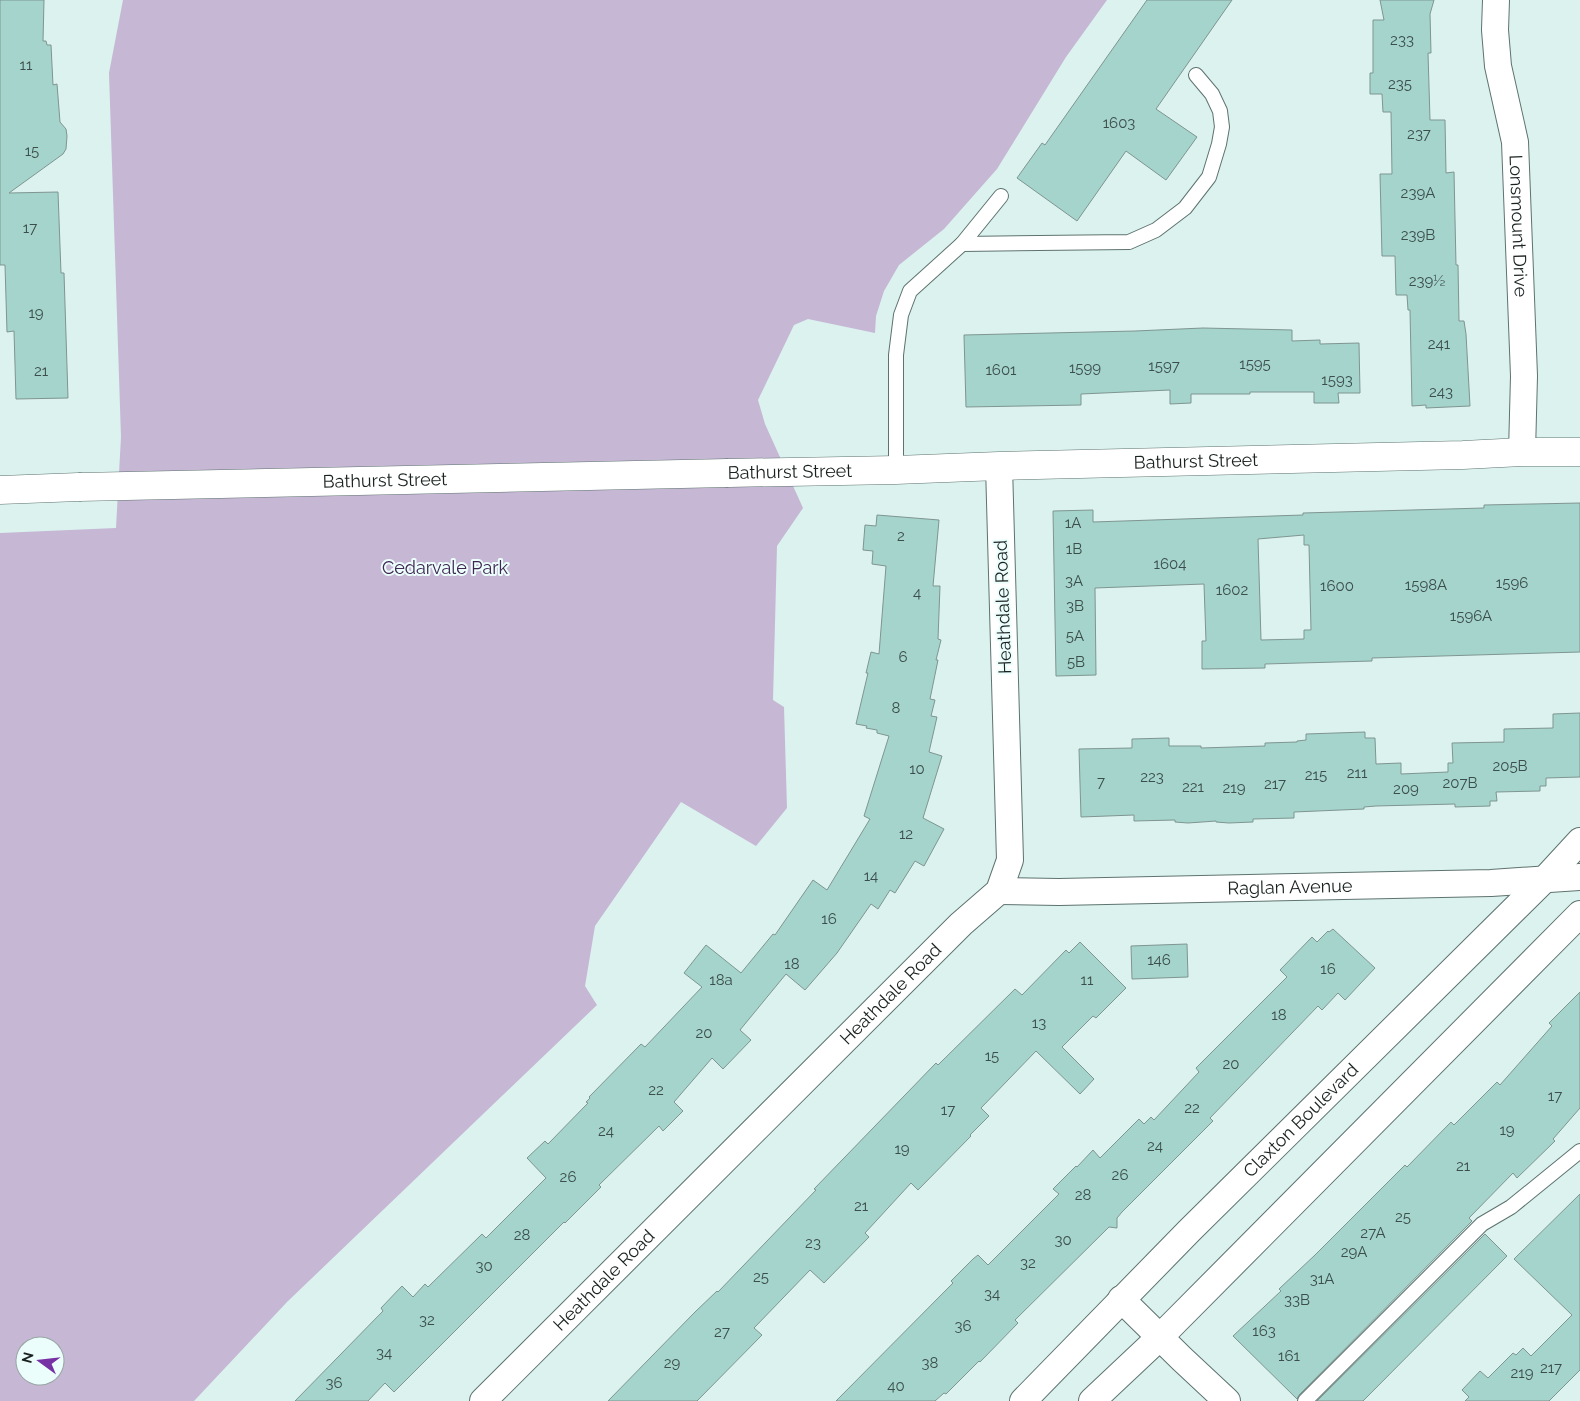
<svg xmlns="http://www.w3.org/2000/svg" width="1580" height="1401" font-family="Raleway,sans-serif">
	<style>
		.green { fill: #c6b7d5; fill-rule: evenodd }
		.building { fill: #a4d4cc; stroke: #7f9591; fill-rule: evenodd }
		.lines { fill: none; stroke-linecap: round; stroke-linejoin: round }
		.service-casing { stroke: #5e736f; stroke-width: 16 }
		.minor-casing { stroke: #5e736f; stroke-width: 28 }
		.secondary-casing { stroke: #5e736f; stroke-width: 29 }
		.service { stroke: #fff; stroke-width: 14 }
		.minor { stroke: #fff; stroke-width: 26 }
		.secondary { stroke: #fff; stroke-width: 28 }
		.secondary-bridge-casing { stroke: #5e736f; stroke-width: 29; stroke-linecap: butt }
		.secondary-bridge { stroke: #fff; stroke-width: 28 }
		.labels { text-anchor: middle; stroke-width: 4; stroke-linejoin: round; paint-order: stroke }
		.number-label { font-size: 15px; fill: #3c4e4c }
		.street-label { font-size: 18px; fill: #1a2221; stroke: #ecfefb }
		.park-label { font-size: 18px; fill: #3e2552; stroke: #ecfefb }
	</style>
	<rect width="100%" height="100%" fill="#dbf2ee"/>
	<!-- green -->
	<path class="green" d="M 123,0 L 1107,0 L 1066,57 L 997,169 L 944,229 L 899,265 L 884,291 L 876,316 L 875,333 L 808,319 L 794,325 L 758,400 L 765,424 L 803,508 L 777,546 L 773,700 L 784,707 L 787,808 L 756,846 L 681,802 L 595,926 L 585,986 L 597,1005 L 287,1302 L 194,1401 L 0,1401 L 0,533 L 116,528 L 121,437 L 109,73 ZM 25,1346 L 55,1346 L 55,1376 L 25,1376 Z"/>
	<!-- building -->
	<g class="building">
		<path d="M 0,0 L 44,0 L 43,41 L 46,41 L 47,45 L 51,45 L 53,85 L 57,84 L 60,122 L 66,129 L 67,136 L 66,149 L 63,154 L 9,193 L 58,192 L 61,273 L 64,273 L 68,398 L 16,399 L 14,331 L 7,332 L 5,265 L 0,265 Z"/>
		<path d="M 1147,0 L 1232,0 L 1156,109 L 1197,137 L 1166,180 L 1126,151 L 1077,221 L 1017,178 L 1042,143 L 1045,145 Z"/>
		<path d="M 1380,0 L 1434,0 L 1430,14 L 1431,53 L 1428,53 L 1430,120 L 1445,120 L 1446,173 L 1454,172 L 1456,265 L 1458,265 L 1459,321 L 1464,321 L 1466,334 L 1470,406 L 1426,408 L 1426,405 L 1412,406 L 1410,310 L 1408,310 L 1407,295 L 1396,295 L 1395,256 L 1382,256 L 1380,174 L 1392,174 L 1391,112 L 1383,112 L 1382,94 L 1370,94 L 1370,73 L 1373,73 L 1373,20 L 1384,20 Z"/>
		<path d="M 1203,328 L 1292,330 L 1292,341 L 1320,340 L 1320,344 L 1359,343 L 1360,393 L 1338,393 L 1339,403 L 1314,403 L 1314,392 L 1250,392 L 1250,394 L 1191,394 L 1191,403 L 1170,404 L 1170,390 L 1081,394 L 1081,405 L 966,407 L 964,335 L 1135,331 Z"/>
		<path d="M 1580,503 L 1580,652 L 1372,658 L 1372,661 L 1265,664 L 1265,668 L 1202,669 L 1202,641 L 1206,641 L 1204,584 L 1095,588 L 1096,675 L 1056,676 L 1053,511 L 1093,510 L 1093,522 L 1303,515 L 1303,513 L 1484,508 L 1484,505 ZM 1304,535 L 1304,545 L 1309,545 L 1311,630 L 1304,630 L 1304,639 L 1261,640 L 1258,539 Z"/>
		<path d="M 877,515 L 939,520 L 933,586 L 940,586 L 938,639 L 941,640 L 936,660 L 938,660 L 930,699 L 935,700 L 931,716 L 937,717 L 929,752 L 942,756 L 923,818 L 944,829 L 924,866 L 915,861 L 895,893 L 890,890 L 878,909 L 871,904 L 837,953 L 805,990 L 786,974 L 740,1030 L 751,1040 L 723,1069 L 712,1058 L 674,1102 L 683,1111 L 663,1131 L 659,1126 L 599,1185 L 601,1187 L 565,1223 L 564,1222 L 394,1392 L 385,1383 L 368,1401 L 295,1401 L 383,1311 L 381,1308 L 402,1286 L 413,1297 L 425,1284 L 428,1287 L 482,1234 L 486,1238 L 546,1178 L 527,1158 L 545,1141 L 548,1144 L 588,1103 L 586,1102 L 590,1098 L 589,1097 L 641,1044 L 645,1047 L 702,987 L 684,973 L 706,945 L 741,973 L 773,934 L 775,935 L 813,880 L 827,890 L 870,819 L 864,816 L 889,736 L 877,733 L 877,730 L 866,728 L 867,726 L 856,724 L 868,673 L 866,673 L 871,652 L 879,654 L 886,566 L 872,564 L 873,551 L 863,550 L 865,525 L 876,526 Z"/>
		<path d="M 1580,713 L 1580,777 L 1546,778 L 1546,786 L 1540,786 L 1540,791 L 1496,792 L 1497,801 L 1490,801 L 1490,806 L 1455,807 L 1455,804 L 1376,806 L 1364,807 L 1364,809 L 1294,812 L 1294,818 L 1253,819 L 1253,822 L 1229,823 L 1216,822 L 1216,821 L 1188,823 L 1175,822 L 1175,820 L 1134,821 L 1134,815 L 1081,817 L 1079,749 L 1132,748 L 1132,739 L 1169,738 L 1169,746 L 1201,746 L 1201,748 L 1265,746 L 1265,743 L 1297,742 L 1297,741 L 1306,740 L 1306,734 L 1365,732 L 1365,738 L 1375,738 L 1376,764 L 1401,763 L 1401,774 L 1448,772 L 1448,763 L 1453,763 L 1452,743 L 1504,742 L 1504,729 L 1553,728 L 1553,714 Z"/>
		<path d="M 1333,929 L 1375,968 L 1345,1000 L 1338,993 L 1322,1010 L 1318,1006 L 1210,1118 L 1213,1121 L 1122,1212 L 1117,1218 L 1117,1228 L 1109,1227 L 1015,1320 L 1018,1323 L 980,1362 L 979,1361 L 946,1394 L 944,1393 L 935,1401 L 836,1401 L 953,1283 L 951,1281 L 973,1259 L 978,1255 L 988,1265 L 1059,1194 L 1053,1189 L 1076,1166 L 1077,1167 L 1093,1150 L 1100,1158 L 1139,1119 L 1144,1124 L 1151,1117 L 1154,1120 L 1199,1072 L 1196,1068 L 1287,977 L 1280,970 L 1312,937 L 1317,942 L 1328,931 L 1329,932 Z"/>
		<path d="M 1080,942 L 1126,988 L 1096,1018 L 1093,1016 L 1062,1047 L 1094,1079 L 1080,1094 L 1036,1051 L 981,1108 L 989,1116 L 970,1135 L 971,1136 L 918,1190 L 911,1183 L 865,1233 L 869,1237 L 824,1283 L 810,1270 L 754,1328 L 762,1335 L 697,1401 L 608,1401 L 695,1312 L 717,1291 L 718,1292 L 816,1190 L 814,1189 L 936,1063 L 938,1065 L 1015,989 L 1022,995 L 1066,950 L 1069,953 Z"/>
		<path d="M 1187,944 L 1188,977 L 1132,979 L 1131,946 Z"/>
		<path d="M 1580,992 L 1580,1108 L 1553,1139 L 1555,1141 L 1517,1178 L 1513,1173 L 1469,1218 L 1472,1221 L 1299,1395 L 1297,1399 L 1233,1336 L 1281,1291 L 1279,1289 L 1315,1255 L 1405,1165 L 1407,1167 L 1451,1122 L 1454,1125 L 1497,1082 L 1500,1085 L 1552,1026 L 1549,1023 Z"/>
		<path d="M 1580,1194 L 1580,1370 L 1549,1401 L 1465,1401 L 1469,1397 L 1462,1390 L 1480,1371 L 1488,1378 L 1513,1353 L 1516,1355 L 1523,1348 L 1531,1356 L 1572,1315 L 1514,1259 Z"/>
		<path d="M 1485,1234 L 1507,1256 L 1363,1401 L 1317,1401 Z"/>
	</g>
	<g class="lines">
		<defs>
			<g id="service">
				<path d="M 962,244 L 1001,196"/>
				<path d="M 896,470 L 896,355 L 901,315 L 910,291 L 962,244 L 1129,242 L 1156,230 L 1185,208 L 1209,177 L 1219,144 L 1222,127 L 1220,111 L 1212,94 L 1196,75"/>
				<path d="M 1305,1401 L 1482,1224 L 1511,1207 L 1580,1151"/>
			</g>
			<g id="minor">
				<path id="s1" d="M 1496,0 L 1495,30 L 1498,66 L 1515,142 L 1524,376 L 1522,452"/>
				<path id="s2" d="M 999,891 L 1059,892 L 1491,883 L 1580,877"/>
				<path d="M 1121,1299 L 1182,1359 L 1227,1401"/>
				<path id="s3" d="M 483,1401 L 961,924 L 999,891 L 1010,860 L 999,466"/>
				<path id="s4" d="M 1023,1401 L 1189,1231 L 1545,879 L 1580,841"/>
				<path d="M 1092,1401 L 1160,1337 L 1580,914"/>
			</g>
			<g id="secondary">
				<path id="s5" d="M 728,473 L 896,470 L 999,466 L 1463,455 L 1522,452 L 1580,452"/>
				<path d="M 0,490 L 79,487"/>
			</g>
		</defs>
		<!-- service casing -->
		<use href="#service" class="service-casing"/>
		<!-- minor casing -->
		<use href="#minor" class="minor-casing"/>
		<!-- secondary casing -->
		<use href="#secondary" class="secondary-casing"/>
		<!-- service -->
		<use href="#service" class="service"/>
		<!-- minor -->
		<use href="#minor" class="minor"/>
		<!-- secondary -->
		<use href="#secondary" class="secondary"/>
		<defs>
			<g id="secondary-bridge">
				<path id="s6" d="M 79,487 L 728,473"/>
			</g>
		</defs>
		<!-- secondary-bridge casing -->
		<use href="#secondary-bridge" class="secondary-bridge-casing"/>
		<!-- secondary-bridge -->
		<use href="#secondary-bridge" class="secondary-bridge"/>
	</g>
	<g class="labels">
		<!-- number labels -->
		<g class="number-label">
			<text x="1402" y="45">233</text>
			<text x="26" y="70">11</text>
			<text x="1400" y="89">235</text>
			<text x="1119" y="128">1603</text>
			<text x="1419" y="139">237</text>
			<text x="32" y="156">15</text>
			<text x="1418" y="198">239A</text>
			<text x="30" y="233">17</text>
			<text x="1418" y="240">239B</text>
			<text x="1427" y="286">239½</text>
			<text x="36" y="318">19</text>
			<text x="1439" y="349">241</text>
			<text x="1255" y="369">1595</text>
			<text x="1164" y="371">1597</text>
			<text x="1085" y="373">1599</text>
			<text x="1001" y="375">1601</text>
			<text x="41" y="376">21</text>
			<text x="1337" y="385">1593</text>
			<text x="1441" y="397">243</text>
			<text x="1073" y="528">1A</text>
			<text x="901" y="541">2</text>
			<text x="1074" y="554">1B</text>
			<text x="1170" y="569">1604</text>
			<text x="1074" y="586">3A</text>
			<text x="1512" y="588">1596</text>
			<text x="1426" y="590">1598A</text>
			<text x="1337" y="591">1600</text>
			<text x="1232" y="595">1602</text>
			<text x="917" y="598">4</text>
			<text x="1075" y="611">3B</text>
			<text x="1471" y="621">1596A</text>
			<text x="1075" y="641">5A</text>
			<text x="903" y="662">6</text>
			<text x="1076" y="667">5B</text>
			<text x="896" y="713">8</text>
			<text x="1510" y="771">205B</text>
			<text x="917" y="774">10</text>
			<text x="1357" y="778">211</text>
			<text x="1316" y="780">215</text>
			<text x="1152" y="782">223</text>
			<text x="1101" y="787">7</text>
			<text x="1460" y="788">207B</text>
			<text x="1275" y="789">217</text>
			<text x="1193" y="792">221</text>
			<text x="1234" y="793">219</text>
			<text x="1406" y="794">209</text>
			<text x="906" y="839">12</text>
			<text x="871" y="881">14</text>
			<text x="829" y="924">16</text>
			<text x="1159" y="965">146</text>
			<text x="792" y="969">18</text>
			<text x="1328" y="974">16</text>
			<text x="721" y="985">18a</text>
			<text x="1087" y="985">11</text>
			<text x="1279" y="1020">18</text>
			<text x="1039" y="1028">13</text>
			<text x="704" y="1038">20</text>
			<text x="992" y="1061">15</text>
			<text x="1231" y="1069">20</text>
			<text x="656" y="1095">22</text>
			<text x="1555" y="1101">17</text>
			<text x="1192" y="1113">22</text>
			<text x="948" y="1115">17</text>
			<text x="1507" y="1135">19</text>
			<text x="606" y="1136">24</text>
			<text x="1155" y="1151">24</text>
			<text x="902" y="1154">19</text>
			<text x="1463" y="1171">21</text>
			<text x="1120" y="1180">26</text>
			<text x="568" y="1182">26</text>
			<text x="1083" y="1200">28</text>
			<text x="861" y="1211">21</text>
			<text x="1403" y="1222">25</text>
			<text x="1373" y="1238">27A</text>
			<text x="522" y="1240">28</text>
			<text x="1063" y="1245">30</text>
			<text x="813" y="1248">23</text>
			<text x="1354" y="1257">29A</text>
			<text x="1028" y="1268">32</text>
			<text x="484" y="1271">30</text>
			<text x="761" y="1282">25</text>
			<text x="1322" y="1284">31A</text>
			<text x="992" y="1299">34</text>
			<text x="1297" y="1305">33B</text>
			<text x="427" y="1325">32</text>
			<text x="963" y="1331">36</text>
			<text x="1264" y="1336">163</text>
			<text x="722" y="1337">27</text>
			<text x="384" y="1358">34</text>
			<text x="1289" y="1361">161</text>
			<text x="672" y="1368">29</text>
			<text x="930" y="1368">38</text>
			<text x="1551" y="1373">217</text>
			<text x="1522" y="1378">219</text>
			<text x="334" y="1388">36</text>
			<text x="896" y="1391">40</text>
		</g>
		<!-- street labels -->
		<g class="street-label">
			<text dy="6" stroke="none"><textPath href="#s1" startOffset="228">Lonsmount Drive</textPath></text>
			<text dy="6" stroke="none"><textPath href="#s5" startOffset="468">Bathurst Street</textPath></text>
			<text dy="6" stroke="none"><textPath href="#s5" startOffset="62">Bathurst Street</textPath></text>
			<text dy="6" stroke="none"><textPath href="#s6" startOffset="306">Bathurst Street</textPath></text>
			<text transform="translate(1003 607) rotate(-92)" y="6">Heathdale Road</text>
			<text dy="6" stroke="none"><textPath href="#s2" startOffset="291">Raglan Avenue</textPath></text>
			<text dy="6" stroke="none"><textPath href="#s3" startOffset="576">Heathdale Road</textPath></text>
			<text dy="6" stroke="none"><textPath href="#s4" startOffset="395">Claxton Boulevard</textPath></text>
			<text dy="6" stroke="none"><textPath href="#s3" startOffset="171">Heathdale Road</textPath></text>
		</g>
		<!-- park labels -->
		<g class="park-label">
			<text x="445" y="574">Cedarvale Park</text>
		</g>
	</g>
	<!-- north arrow -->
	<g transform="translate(40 1361) rotate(285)"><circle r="24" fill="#ecfefb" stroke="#98a6a4"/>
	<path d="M0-4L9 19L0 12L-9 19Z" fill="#7631a5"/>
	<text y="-8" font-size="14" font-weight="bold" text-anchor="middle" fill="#1a2221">N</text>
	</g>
</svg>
